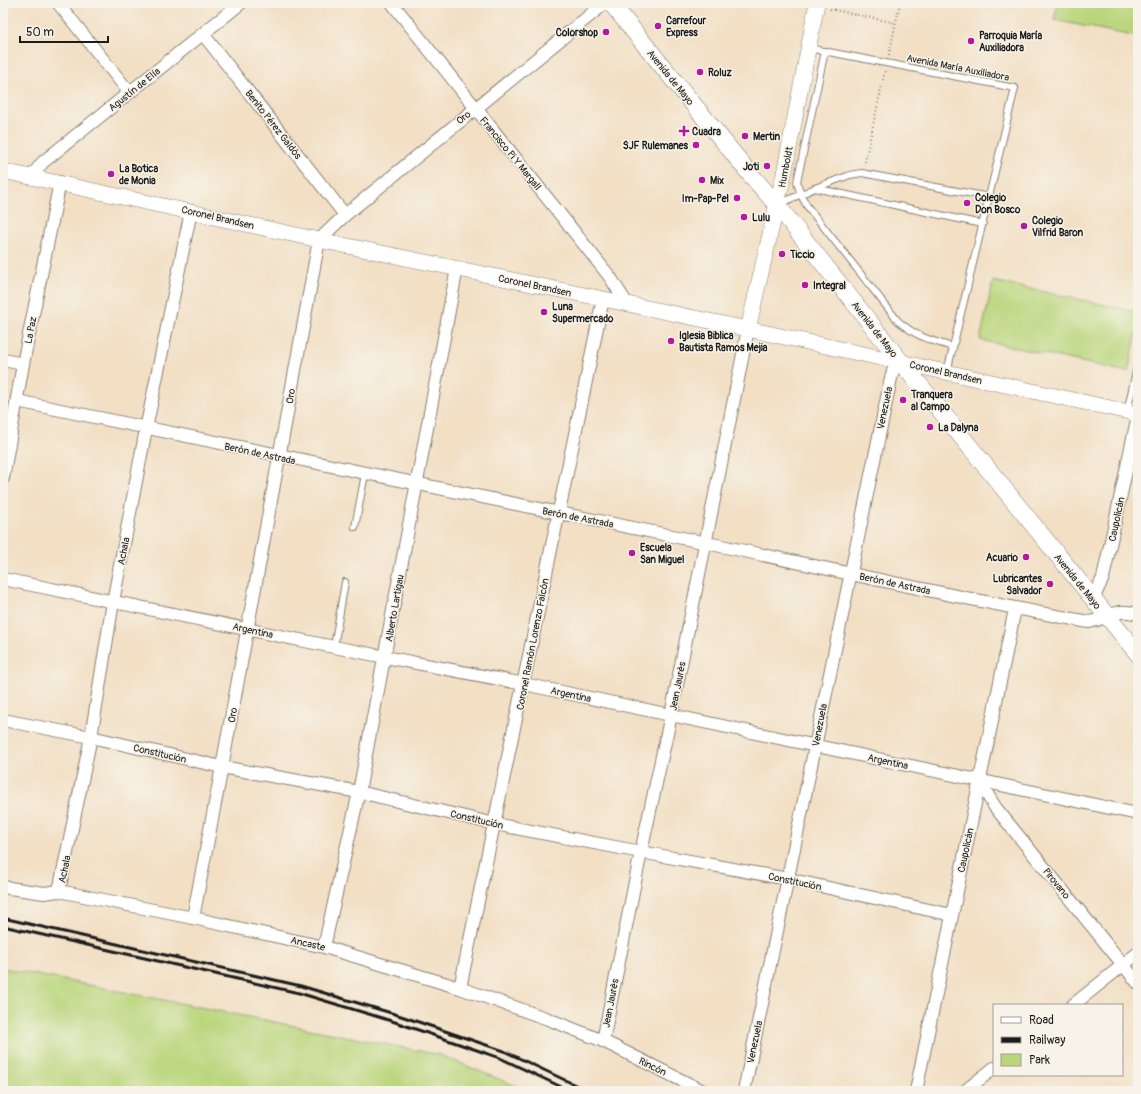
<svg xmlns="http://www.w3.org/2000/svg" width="1141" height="1094" font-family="Pangolin,sans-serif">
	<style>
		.green { fill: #b9d67c; stroke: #6a794c }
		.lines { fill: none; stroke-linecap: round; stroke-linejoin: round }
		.service-casing { stroke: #877e70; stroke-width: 8 }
		.minor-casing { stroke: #877e70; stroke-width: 14 }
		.tertiary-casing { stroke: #877e70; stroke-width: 16 }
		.secondary-casing { stroke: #877e70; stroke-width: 18 }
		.path { stroke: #877e70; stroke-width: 2; stroke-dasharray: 1 3; stroke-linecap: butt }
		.service { stroke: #fff; stroke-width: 6 }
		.minor { stroke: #fff; stroke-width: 12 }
		.tertiary { stroke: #fff; stroke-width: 15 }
		.secondary { stroke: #fff; stroke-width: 17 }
		.rail { stroke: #1c1c1c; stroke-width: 3 }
		.poi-dot { fill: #b5179e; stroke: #f7f3e8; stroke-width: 1.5 }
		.labels { text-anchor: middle; stroke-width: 3; stroke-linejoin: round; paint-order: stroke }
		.poi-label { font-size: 10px; font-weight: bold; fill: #1c1c1c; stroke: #f7f3e8; text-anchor: start }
		.street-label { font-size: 10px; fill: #1c1c1c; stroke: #f7f3e8 }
	</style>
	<rect width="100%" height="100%" fill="#f7f3e8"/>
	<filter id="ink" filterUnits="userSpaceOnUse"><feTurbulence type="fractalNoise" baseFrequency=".025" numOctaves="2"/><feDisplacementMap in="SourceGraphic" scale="8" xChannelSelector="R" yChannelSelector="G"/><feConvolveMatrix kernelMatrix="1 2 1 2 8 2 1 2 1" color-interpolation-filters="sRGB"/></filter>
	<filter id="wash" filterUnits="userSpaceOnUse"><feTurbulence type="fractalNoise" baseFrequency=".012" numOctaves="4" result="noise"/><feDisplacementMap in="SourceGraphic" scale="16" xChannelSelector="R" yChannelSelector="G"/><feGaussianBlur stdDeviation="0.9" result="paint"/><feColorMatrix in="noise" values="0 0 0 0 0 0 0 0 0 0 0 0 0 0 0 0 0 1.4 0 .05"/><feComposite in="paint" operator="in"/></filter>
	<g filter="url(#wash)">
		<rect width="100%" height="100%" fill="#f2dfc4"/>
		<!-- green -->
		<g class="green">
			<path d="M 1058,3 L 1138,3 L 1138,37 L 1054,20 Z"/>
			<path d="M 993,281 L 1138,312 L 1138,327 L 1128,372 L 980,340 Z"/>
			<path d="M 3,968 L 440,1055 L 528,1091 L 3,1091 Z"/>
		</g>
	</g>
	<g filter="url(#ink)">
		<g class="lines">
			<defs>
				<g id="service">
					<path d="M 808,48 L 1015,88 L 947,372"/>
					<path d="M 825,51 L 797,182 L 801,195 L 807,206 L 898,321 C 917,337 929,340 953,347"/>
					<path d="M 815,188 L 850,175 L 862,173 L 989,197"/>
					<path d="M 779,204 L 815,188 L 982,224"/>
					<path d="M 1127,412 L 1138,363"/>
					<path d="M 355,527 L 365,474"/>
					<path d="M 334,647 L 345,582"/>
				</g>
				<g id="minor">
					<path d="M 58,3 L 129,92"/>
					<path d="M 392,3 L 610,277 L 627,304"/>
					<path d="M 203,34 L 345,215"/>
					<path d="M 31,177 L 43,162 L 241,3"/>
					<path d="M 3,360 L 23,364"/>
					<path d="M 17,401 C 247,450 477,496 707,543 C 834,570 961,599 1089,622 C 1101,620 1110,614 1121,612 C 1127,611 1133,613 1138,614"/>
					<path d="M 3,478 L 23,364 L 60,182"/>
					<path d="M 3,579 L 334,647 L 524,684 L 1138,814"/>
					<path d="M 1093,599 L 1103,578 L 1138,415"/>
					<path d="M 3,720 L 91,737 L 222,767 L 359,792 L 495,824 L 641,852 L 788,879 L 952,915"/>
					<path d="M 979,781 L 995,807 L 1138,983"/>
					<path d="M 3,887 L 44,893 L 59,891 L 193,918 L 324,947 L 460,988 L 548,1019 L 603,1041 L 703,1091"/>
					<path d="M 59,891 L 91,737 L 113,602 L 146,429 L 191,211"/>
					<path d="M 193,918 L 222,767 L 319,240 L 345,215 L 605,3"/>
					<path d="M 324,947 L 359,792 L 457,268"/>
					<path d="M 460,988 L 603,299"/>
					<path d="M 1073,1005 L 1138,953"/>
					<path d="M 603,1041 L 641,852 L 671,715 L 748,329"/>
					<path d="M 744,1091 L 891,378 L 893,371 L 901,362"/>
					<path d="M 916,1091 L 1015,609"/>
					<path d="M 965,1091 L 994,1068"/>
				</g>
				<g id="tertiary">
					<path d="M 3,171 L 319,240 L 748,329 L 1138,414"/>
					<path d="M 748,329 L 784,174 L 817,3"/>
				</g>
				<path id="secondary" d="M 611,3 L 750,174 L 777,205 L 901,362 L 1138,654"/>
			</defs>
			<!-- service casing -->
			<use href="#service" class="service-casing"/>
			<!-- minor casing -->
			<use href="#minor" class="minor-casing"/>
			<!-- tertiary casing -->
			<use href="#tertiary" class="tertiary-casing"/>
			<!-- secondary casing -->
			<use href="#secondary" class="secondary-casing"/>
			<!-- path -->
			<g class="path">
				<path d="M 830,9 L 896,23"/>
				<path d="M 889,55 L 900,3"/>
				<path d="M 864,166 L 885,71"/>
			</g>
			<!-- service -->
			<use href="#service" class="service"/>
			<!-- minor -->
			<use href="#minor" class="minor"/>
			<!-- tertiary -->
			<use href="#tertiary" class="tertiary"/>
			<!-- secondary -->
			<use href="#secondary" class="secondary"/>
			<!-- rail -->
			<g class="rail">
				<path d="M 3,918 L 301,986 L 398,1015 L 504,1051 L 588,1091"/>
				<path d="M 3,926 L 299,993 L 395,1022 L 500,1058 L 570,1091"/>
			</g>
		</g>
	</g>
	<!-- markers -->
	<g class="poi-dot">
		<circle cx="658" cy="26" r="4"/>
		<circle cx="606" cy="32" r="4"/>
		<circle cx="971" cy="41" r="4"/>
		<circle cx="700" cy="72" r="4"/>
		<path d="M682 125h4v4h4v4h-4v4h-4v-4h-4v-4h4z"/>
		<circle cx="745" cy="136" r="4"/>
		<circle cx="696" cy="145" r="4"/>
		<circle cx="767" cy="166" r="4"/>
		<circle cx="111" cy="174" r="4"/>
		<circle cx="702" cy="180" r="4"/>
		<circle cx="737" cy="198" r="4"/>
		<circle cx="967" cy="203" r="4"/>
		<circle cx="744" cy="217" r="4"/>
		<circle cx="1024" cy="226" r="4"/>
		<circle cx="782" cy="254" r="4"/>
		<circle cx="805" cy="285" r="4"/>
		<circle cx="544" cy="312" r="4"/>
		<circle cx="671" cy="341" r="4"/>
		<circle cx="903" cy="400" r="4"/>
		<circle cx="930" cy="427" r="4"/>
		<circle cx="632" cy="553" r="4"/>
		<circle cx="1026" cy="557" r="4"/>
		<circle cx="1050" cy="584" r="4"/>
	</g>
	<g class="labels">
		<!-- poi labels -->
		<g class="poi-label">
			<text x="666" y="24">Carrefour<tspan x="666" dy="12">Express</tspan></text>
			<text x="598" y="36" text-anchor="end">Colorshop</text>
			<text x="979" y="39">Parroquia María<tspan x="979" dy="12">Auxiliadora</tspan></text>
			<text x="708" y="76">Roluz</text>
			<text x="692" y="135">Cuadra</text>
			<text x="753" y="140">Mertin</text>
			<text x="688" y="149" text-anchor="end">SJF Rulemanes</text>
			<text x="759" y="170" text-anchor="end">Joti</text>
			<text x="119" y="172">La Botica<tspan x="119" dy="12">de Monia</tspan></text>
			<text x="710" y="184">Mix</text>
			<text x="975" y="201">Colegio<tspan x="975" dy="12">Don Bosco</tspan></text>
			<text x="729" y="202" text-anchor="end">Im-Pap-Pel</text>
			<text x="752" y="221">Lulu</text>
			<text x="1032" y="224">Colegio<tspan x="1032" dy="12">Vilfrid Baron</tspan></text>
			<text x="790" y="258">Ticcio</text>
			<text x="813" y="289">Integral</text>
			<text x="552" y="310">Luna<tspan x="552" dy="12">Supermercado</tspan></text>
			<text x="679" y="339">Iglesia Biblica<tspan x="679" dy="12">Bautista Ramos Mejia</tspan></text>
			<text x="911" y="398">Tranquera<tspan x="911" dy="12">al Campo</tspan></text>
			<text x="938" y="431">La Dalyna</text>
			<text x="640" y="551">Escuela<tspan x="640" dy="12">San Miguel</tspan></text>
			<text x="1018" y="561" text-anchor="end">Acuario</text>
			<text x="1042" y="582" text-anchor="end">Lubricantes<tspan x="1042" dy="12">Salvador</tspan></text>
		</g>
		<!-- street labels -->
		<g class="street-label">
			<text transform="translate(958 67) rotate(11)" y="4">Avenida María Auxiliadora</text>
			<text transform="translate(671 77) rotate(51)" y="4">Avenida de Mayo</text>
			<text transform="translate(134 89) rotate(-39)" y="4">Agustín de Elía</text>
			<text transform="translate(463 117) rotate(-39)" y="4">Oro</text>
			<text transform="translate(274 124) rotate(52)" y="4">Benito Pérez Galdós</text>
			<text transform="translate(511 153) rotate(51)" y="4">Francisco Pi Y Margall</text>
			<text transform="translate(785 167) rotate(-79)" y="4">Humboldt</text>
			<text transform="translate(218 217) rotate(13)" y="4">Coronel Brandsen</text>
			<text transform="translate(535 285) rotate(12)" y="4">Coronel Brandsen</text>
			<text transform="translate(875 329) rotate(52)" y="4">Avenida de Mayo</text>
			<text transform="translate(30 330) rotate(-79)" y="4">La Paz</text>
			<text transform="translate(946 372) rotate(13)" y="4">Coronel Brandsen</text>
			<text transform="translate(290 396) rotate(-80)" y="4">Oro</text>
			<text transform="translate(884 408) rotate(-78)" y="4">Venezuela</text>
			<text transform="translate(260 453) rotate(12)" y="4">Berón de Astrada</text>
			<text transform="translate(578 517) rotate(11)" y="4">Berón de Astrada</text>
			<text transform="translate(1116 519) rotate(-78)" y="4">Caupolicán</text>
			<text transform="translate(123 551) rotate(-79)" y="4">Achala</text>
			<text transform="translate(1078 581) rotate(51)" y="4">Avenida de Mayo</text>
			<text transform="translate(895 583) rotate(12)" y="4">Berón de Astrada</text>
			<text transform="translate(394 608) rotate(-80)" y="4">Alberto Lartigau</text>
			<text transform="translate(253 630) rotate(12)" y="4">Argentina</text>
			<text transform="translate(532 644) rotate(-79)" y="4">Coronel Ramón Lorenzo Falcón</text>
			<text transform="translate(677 686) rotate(-79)" y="4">Jean Jaurès</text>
			<text transform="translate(571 694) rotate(12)" y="4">Argentina</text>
			<text transform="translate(232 715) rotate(-80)" y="4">Oro</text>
			<text transform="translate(819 725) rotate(-79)" y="4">Venezuela</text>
			<text transform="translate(160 753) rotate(13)" y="4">Constitución</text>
			<text transform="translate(888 761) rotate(12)" y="4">Argentina</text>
			<text transform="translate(477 819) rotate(13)" y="4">Constitución</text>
			<text transform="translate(965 850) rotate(-78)" y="4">Caupolicán</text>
			<text transform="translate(64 869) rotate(-78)" y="4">Achala</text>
			<text transform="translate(795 881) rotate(12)" y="4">Constitución</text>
			<text transform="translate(1057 883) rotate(51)" y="4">Pirovano</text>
			<text transform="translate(308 943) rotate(13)" y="4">Ancaste</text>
			<text transform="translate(610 1003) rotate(-79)" y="4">Jean Jaurès</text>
			<text transform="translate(754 1042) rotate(-78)" y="4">Venezuela</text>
			<text transform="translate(653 1066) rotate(26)" y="4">Rincón</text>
		</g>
	</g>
	<!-- margin -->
	<rect width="1141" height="1094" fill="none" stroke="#f7f3e8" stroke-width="16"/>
	<!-- legend -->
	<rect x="993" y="1004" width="130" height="72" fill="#f7f3e8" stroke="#9f9d96"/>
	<rect x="1001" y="1017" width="20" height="6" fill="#ffffff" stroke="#9f9d96"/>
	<text x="1029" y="1024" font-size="12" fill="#1c1c1c">Road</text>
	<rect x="1001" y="1037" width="20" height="6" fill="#1c1c1c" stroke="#9f9d96"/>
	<text x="1029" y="1044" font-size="12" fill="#1c1c1c">Railway</text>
	<rect x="1001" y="1054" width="20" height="12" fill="#b9d67c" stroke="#9f9d96"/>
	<text x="1029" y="1064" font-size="12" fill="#1c1c1c">Park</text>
	<!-- scale -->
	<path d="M20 36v6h88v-6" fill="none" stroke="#1c1c1c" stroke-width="2"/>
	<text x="26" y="36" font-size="12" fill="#1c1c1c" stroke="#f7f3e8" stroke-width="3" paint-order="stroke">50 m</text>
</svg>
